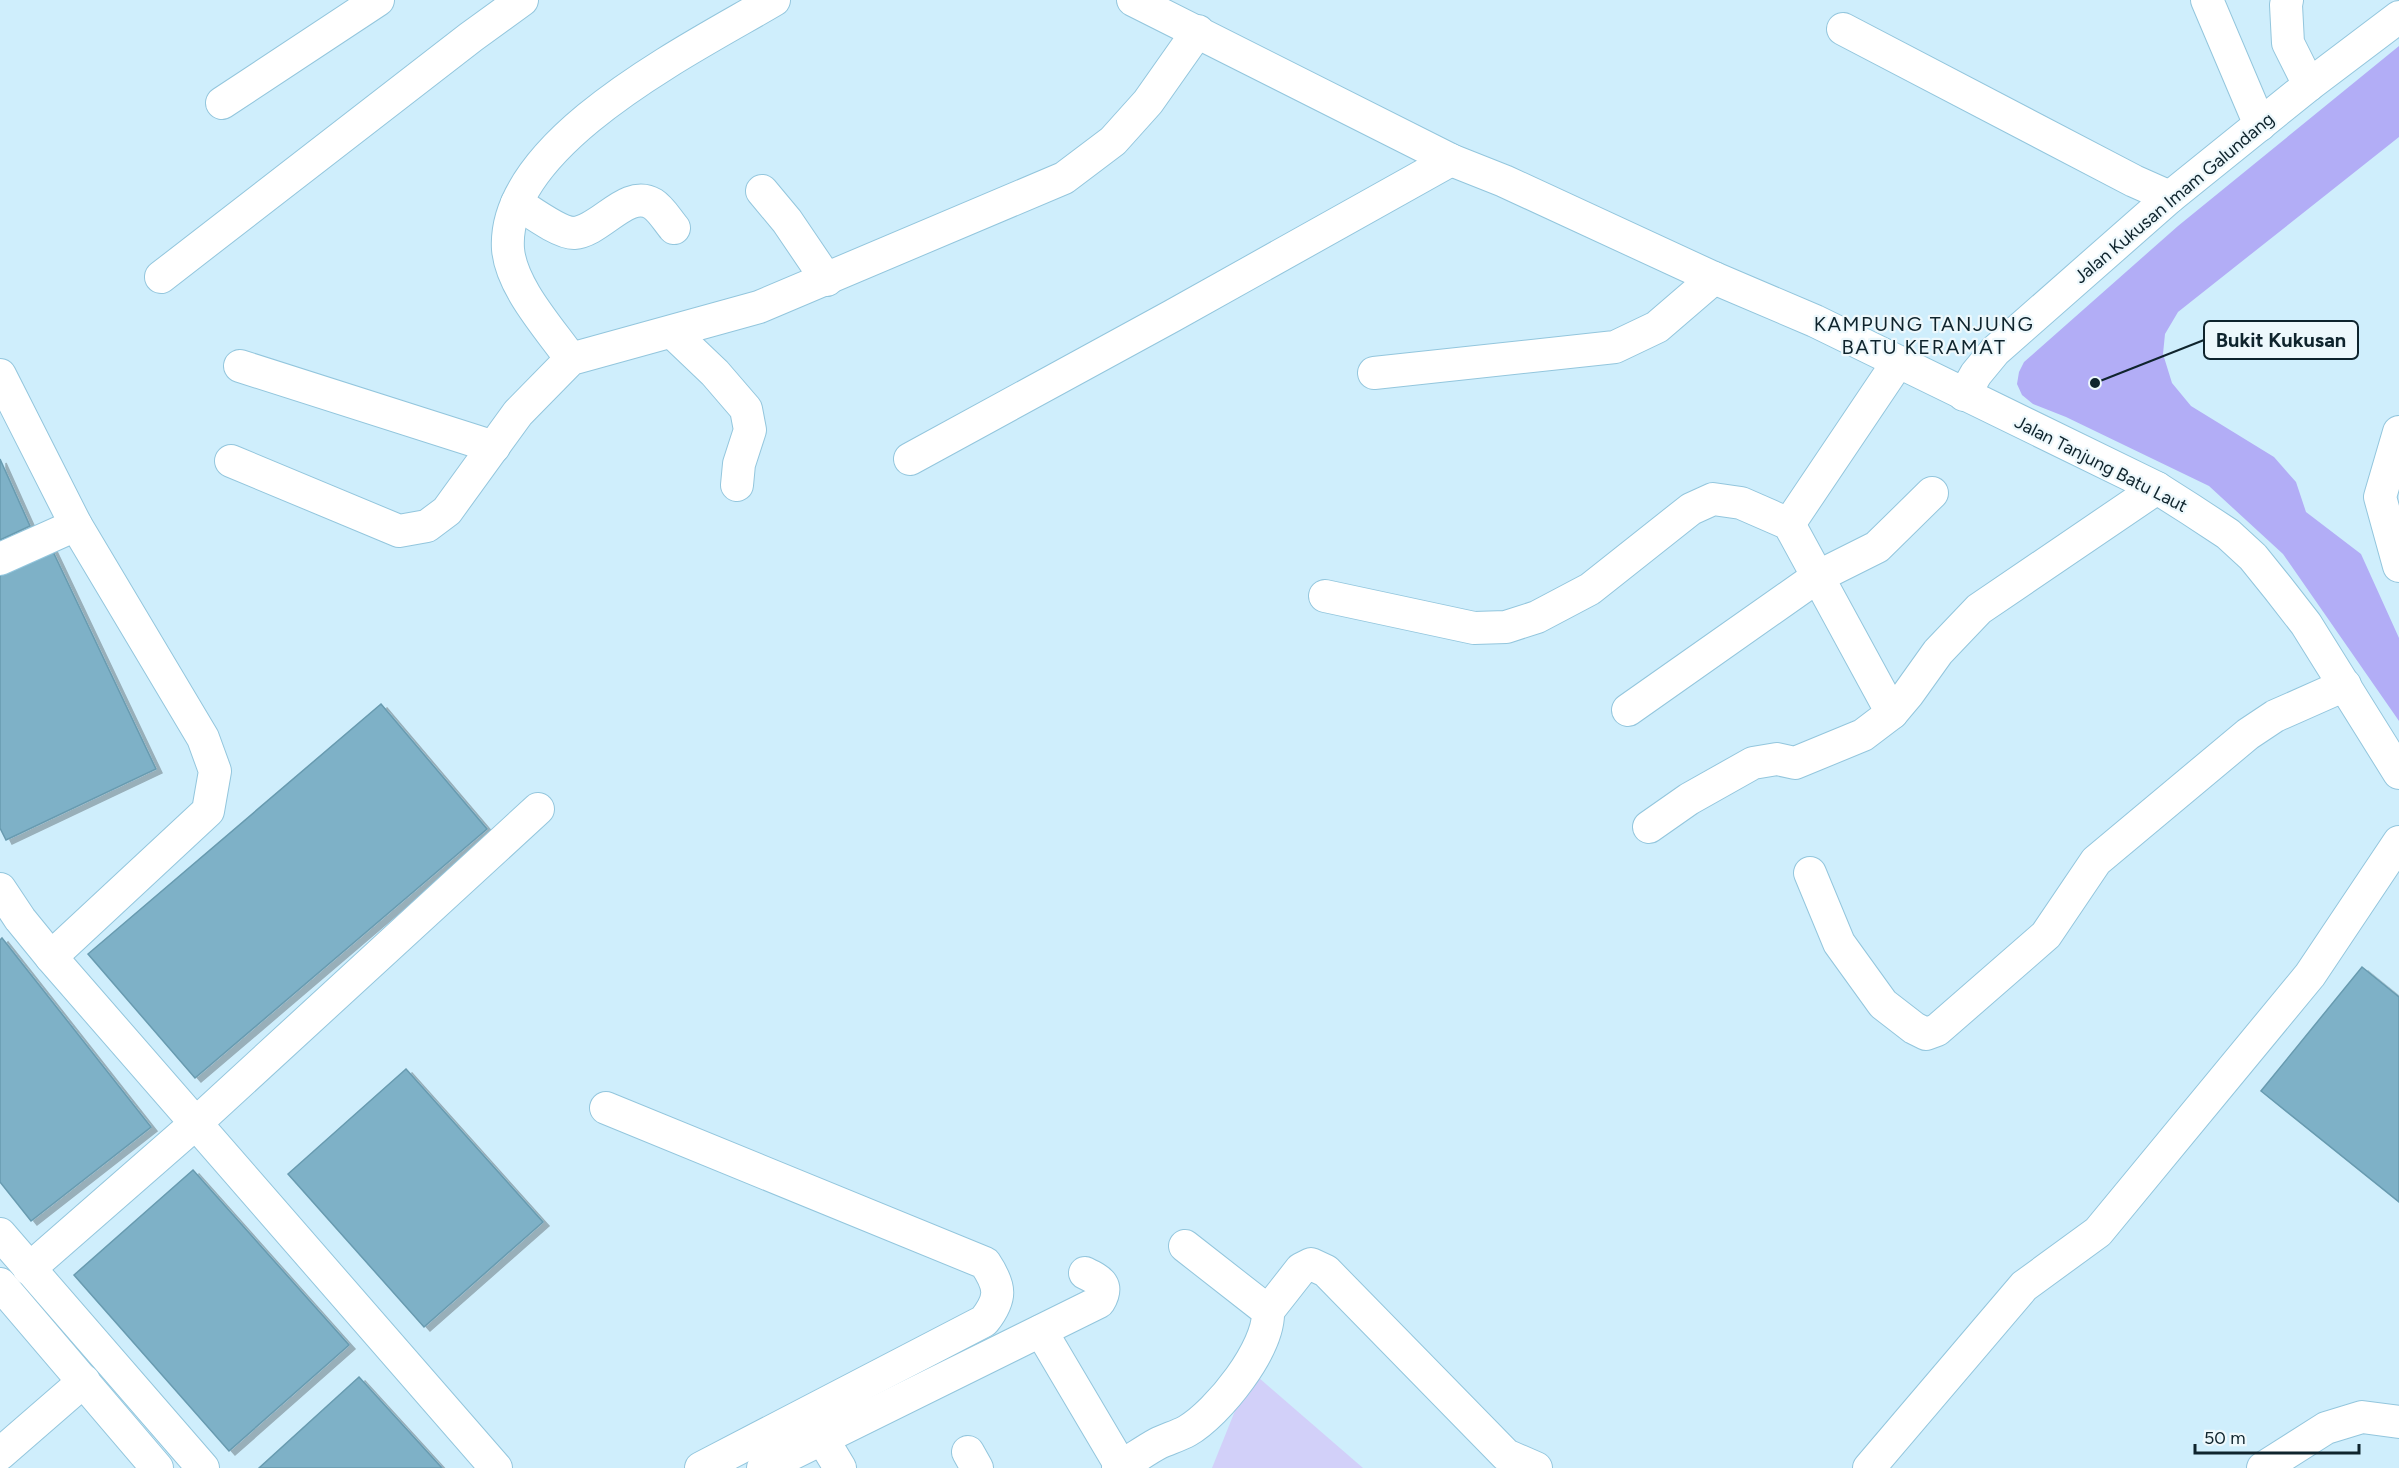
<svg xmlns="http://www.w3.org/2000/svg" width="2399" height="1468" font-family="Figtree,sans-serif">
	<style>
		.green { fill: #d2d0f9 }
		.forest { fill: #b2adf6 }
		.building { fill: #7eb1c7; stroke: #689bb0; stroke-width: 1.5; filter: url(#shadow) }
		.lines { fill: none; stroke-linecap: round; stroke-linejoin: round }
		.minor-casing { stroke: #93c6dd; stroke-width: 34 }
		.minor { stroke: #fff; stroke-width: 32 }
		.labels { text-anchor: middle; stroke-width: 4.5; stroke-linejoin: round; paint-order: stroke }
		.street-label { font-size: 18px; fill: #0f242d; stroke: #edf8fc }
		.neighbourhood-label { font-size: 20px; letter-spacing: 1.5px; fill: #0f242d; stroke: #edf8fc }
		.leader { fill: none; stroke: #0f242d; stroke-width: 2 }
		.callout-dot { fill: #0f242d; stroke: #edf8fc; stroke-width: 2 }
		.callout { fill: #edf8fc; stroke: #0f242d; stroke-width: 2 }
		.callout-label { font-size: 20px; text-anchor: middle; font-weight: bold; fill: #0f242d }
	</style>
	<defs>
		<filter id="shadow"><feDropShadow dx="6" dy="4" stdDeviation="0" flood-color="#0004"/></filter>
	</defs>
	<rect width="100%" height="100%" fill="#cfeefc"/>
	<!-- green -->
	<path class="green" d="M 1251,1371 L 1363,1468 L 1212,1468 Z"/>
	<!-- forest -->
	<path class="forest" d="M 2399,46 L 2399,137 L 2178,312 L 2165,334 L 2163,354 L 2172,383 L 2191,406 L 2274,457 L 2296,482 L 2306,512 L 2361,554 L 2399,638 L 2399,721 L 2283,554 L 2209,486 L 2066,417 L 2033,404 L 2022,395 L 2017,384 L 2019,372 L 2024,362 L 2178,226 Z"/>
	<!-- building -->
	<g class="building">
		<path d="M 0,459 L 30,526 L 0,540 Z"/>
		<path d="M 47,539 L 156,769 L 6,840 L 0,828 L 0,561 Z"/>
		<path d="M 381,704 L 487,829 L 195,1078 L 88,954 Z"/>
		<path d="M 2,938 L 151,1127 L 31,1221 L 0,1182 L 0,940 Z"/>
		<path d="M 2362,967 L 2399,997 L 2399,1202 L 2261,1091 Z"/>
		<path d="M 406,1069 L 543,1222 L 424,1327 L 288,1174 Z"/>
		<path d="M 193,1170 L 349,1345 L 229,1451 L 74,1275 Z"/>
		<path d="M 359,1377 L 442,1468 L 259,1468 Z"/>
	</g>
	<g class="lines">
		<defs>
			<g id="minor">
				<path d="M 1133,0 L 1451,160 L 1504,181 L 1714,278 L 1815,321 L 2157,488 L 2190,509 L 2228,534 L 2253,557 L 2278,588 L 2306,624 L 2399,773"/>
				<path d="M 2207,0 L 2260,125"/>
				<path d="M 2287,0 L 2286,5 L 2288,43 L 2309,85"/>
				<path d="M 1843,29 L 2134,181 L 2170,197"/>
				<path d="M 222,103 L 378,0"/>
				<path d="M 762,191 L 787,221 L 827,280"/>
				<path d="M 517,203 C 530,211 559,233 574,233 C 601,231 627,188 653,204 C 661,209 668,221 674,228"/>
				<path d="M 161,277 L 471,37 L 522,0"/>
				<path d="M 672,332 L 715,373 L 746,409 L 750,430 L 739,464 L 737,485"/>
				<path d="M 571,359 C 550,329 511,287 508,249 C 501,142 695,47 774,0"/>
				<path d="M 240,366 L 494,447"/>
				<path d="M 1374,373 L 1615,347 L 1657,327 L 1714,278"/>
				<path d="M 0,375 L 76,525 L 203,738 L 215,771 L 208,811 L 51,957"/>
				<path d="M 1964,395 L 1976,374 L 1995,351 L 2170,197 L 2309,85 L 2399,17"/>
				<path d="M 2399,432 L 2380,497 L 2399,566"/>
				<path d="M 910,459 L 1172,316 L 1451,160"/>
				<path d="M 231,461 L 399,531 L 427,526 L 447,511 L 518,413 L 571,359 L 759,307 L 1064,178 L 1113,141 L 1148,102 L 1198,31"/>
				<path d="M 1789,524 L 1898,362"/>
				<path d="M 0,559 L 76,525"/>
				<path d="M 1325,596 L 1474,628 L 1506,627 L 1537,617 L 1590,589 L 1691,509 L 1713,499 L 1741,503 L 1789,524 L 1892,713"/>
				<path d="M 1628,710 L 1817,577 L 1877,547 L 1932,493"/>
				<path d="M 1649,827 L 1689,799 L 1753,763 L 1777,759 L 1795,763 L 1863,735 L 1892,713 L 1908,694 L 1938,652 L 1979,609 L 2157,488"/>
				<path d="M 1810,873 L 1839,943 L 1883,1004 L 1914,1028 L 1926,1034 L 1937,1030 L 2046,935 L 2096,861 L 2248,734 L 2275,716 L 2345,685"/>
				<path d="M 0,889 L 20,919 L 51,957 L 496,1468"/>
				<path d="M 606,1108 L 985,1263 C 1001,1287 1002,1298 984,1321 L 701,1468"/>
				<path d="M 0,1234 L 203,1468"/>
				<path d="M 29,1269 L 195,1124 L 538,809"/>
				<path d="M 0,1284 L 157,1468"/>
				<path d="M 1268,1311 L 1301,1269 L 1311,1264 L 1326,1271 L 1506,1455 L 1536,1468"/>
				<path d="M 1041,1331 L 1122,1468"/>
				<path d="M 822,1438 L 840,1468"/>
				<path d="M 968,1452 L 977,1468"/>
				<path d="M 0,1454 L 84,1381"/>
				<path d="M 763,1468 L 1099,1302 C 1109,1285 1101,1281 1085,1273"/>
				<path d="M 1118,1468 C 1131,1461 1144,1451 1157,1444 C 1167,1439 1178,1436 1187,1431 C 1218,1413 1270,1348 1268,1311 L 1185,1246"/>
				<path d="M 1869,1468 L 2024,1286 L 2098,1232 L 2310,975 L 2399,842"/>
				<path d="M 2263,1468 L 2326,1428 L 2362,1417 L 2399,1422"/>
			</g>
		</defs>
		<!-- minor casing -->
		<use href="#minor" class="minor-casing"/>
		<!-- minor -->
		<use href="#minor" class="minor"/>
	</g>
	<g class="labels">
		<!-- street labels -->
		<g class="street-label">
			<text transform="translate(2174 198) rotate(-40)" y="6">Jalan Kukusan Imam Galundang</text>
			<text transform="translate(2101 464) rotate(27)" y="6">Jalan Tanjung Batu Laut</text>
		</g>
		<!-- neighbourhood labels -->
		<g class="neighbourhood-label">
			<text x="1924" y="331">KAMPUNG TANJUNG<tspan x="1924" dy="23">BATU KERAMAT</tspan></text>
		</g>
	</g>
	<!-- callouts -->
	<path class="leader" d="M2095 383L2204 340"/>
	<circle class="callout-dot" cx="2095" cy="383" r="6"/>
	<rect class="callout" x="2204" y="321" width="154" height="38" rx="6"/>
	<g class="callout-label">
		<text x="2281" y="347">Bukit Kukusan</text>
	</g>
	<!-- scale -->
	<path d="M2195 1444v9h164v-9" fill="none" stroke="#0f242d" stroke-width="3"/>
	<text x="2204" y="1444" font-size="18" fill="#0f242d" stroke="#edf8fc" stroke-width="4.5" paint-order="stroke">50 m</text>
</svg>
